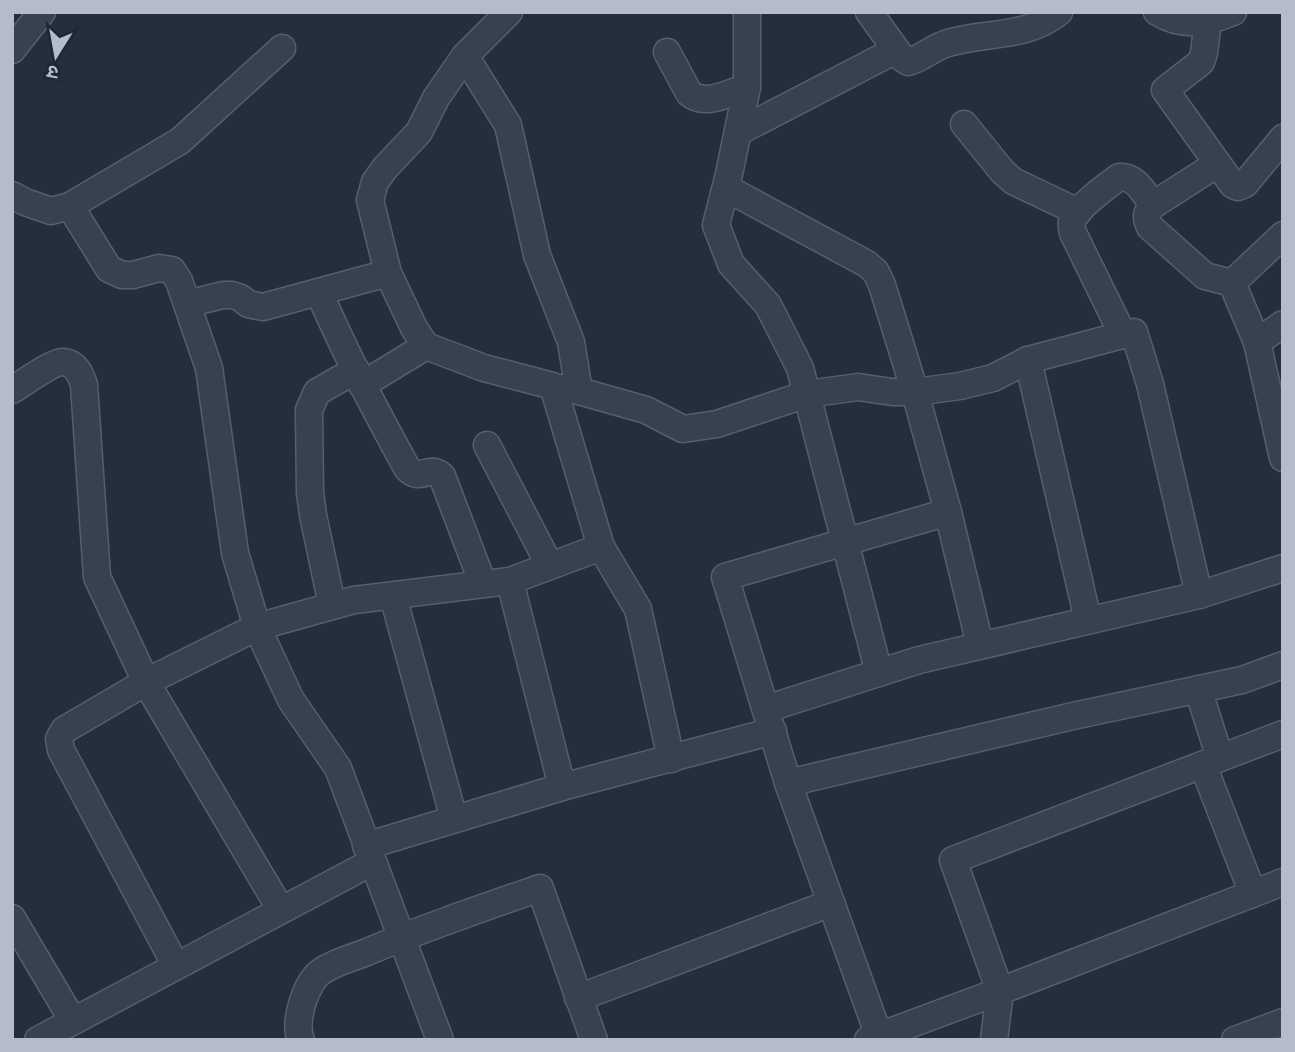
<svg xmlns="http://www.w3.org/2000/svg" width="1295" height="1052" font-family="'Alegreya Sans','Noto Sans Devanagari',sans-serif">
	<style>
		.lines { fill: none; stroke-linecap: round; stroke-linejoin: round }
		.street-casing { stroke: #565f6c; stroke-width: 29 }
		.street { stroke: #38414e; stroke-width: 26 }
	</style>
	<rect width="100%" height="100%" fill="#242f3e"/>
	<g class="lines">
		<defs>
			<g id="street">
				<path d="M 509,12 L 465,56 L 436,98 L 419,132 L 385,168 L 375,182 L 370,200 L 388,273 L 414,328 L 426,346 L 484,368 L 553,386 L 601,547 L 638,609 L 671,759"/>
				<path d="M 747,12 L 747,87 L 729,174 L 716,225 L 731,264 L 768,305 L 800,368 L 879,673"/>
				<path d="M 869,12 L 902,58 L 908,62 C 922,59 933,47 948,43 C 985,32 1028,38 1059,12"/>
				<path d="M 1157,12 C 1183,28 1207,23 1233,12"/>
				<path d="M 1208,20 L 1204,53 L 1201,62 L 1165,90 L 1233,185 L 1238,187 L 1245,184 L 1283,138"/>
				<path d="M 12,50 L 42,12"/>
				<path d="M 667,52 L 689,93 C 705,107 729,93 747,87"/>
				<path d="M 465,56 L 508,125 L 537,255 L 571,342 L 579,391 L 562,388"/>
				<path d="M 964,124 L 1002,171 L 1013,181 L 1078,212"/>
				<path d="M 738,132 L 896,50"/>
				<path d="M 1217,164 L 1153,205 C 1146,213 1145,217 1150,227 L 1205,276 L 1232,283"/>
				<path d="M 726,188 L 867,264 L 876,272 L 882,285 L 915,392 L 948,512 L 980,645"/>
				<path d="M 12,195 L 25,202 L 51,211 L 70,206 L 180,141 L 282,48"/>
				<path d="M 70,206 L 109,269 L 122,275 L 133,275 L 159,268 L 172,270 L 179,281 L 209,368 L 235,553 L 257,627 L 291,700 L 338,768 L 440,1040"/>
				<path d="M 319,292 C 345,353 375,410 407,468 C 420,483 428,464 442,476 L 483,584"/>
				<path d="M 187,304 L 223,295 L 232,295 L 241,298 L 248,304 L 263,307 L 388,273"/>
				<path d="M 1283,324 L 1257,342 L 1283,458"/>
				<path d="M 1123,335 L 1073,233 C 1072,229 1071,226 1072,222 C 1075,209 1108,185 1119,177 C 1136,176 1143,192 1153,205"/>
				<path d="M 1257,342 L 1232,283 L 1283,235"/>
				<path d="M 1028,360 L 1088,620"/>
				<path d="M 362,385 L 426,346"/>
				<path d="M 12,390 C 22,384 53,362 62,362 C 75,362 81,375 84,385 L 97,577 L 146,682 L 281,910"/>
				<path d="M 579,391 L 646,410 L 683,429 L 717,424 L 807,394 L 858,387 L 892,392 L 915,392 L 960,386 L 993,378 L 1028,360 L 1134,332 L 1150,384 L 1199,595"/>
				<path d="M 487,445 L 550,566"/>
				<path d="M 510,581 L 562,787"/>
				<path d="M 393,596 L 454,819"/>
				<path d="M 332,605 L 313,515 L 310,493 L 309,410 L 317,392 L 356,370"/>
				<path d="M 1198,689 L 1220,758"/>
				<path d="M 766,709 L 919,660 L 1199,595 L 1283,568"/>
				<path d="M 1283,734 L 953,860 L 1000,991 L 1283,882"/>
				<path d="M 1203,765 L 1253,894"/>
				<path d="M 788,783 L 1073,716 L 1242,680 L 1283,665"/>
				<path d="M 366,846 L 562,787 L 773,731"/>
				<path d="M 12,918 L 73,1021"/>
				<path d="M 176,966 L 61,750 L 59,739 L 64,730 L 146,682 L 257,627 L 354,600 L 510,581 L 601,547"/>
				<path d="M 578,998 L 831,903"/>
				<path d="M 879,1036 L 788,783 L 725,577 L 948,512"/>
				<path d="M 38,1040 L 372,862"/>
				<path d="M 301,1040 C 293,1022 306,981 322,971 C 335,962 352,958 367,952 C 423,928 482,908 540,888 L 594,1040"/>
				<path d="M 868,1040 L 1000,991 L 994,1040"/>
				<path d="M 1235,1040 L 1283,1022"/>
			</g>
		</defs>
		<!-- street casing -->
		<use href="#street" class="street-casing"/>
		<!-- street -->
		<use href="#street" class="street"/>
	</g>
	<!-- border -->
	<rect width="1295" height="1052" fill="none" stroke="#b4bcc9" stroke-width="28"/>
	<!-- north arrow -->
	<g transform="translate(56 56) rotate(191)" stroke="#1d2633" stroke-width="5" paint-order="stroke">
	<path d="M0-5L12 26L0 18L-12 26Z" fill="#b4bcc9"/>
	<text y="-10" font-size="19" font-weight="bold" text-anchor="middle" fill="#b4bcc9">उ</text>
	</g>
</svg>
